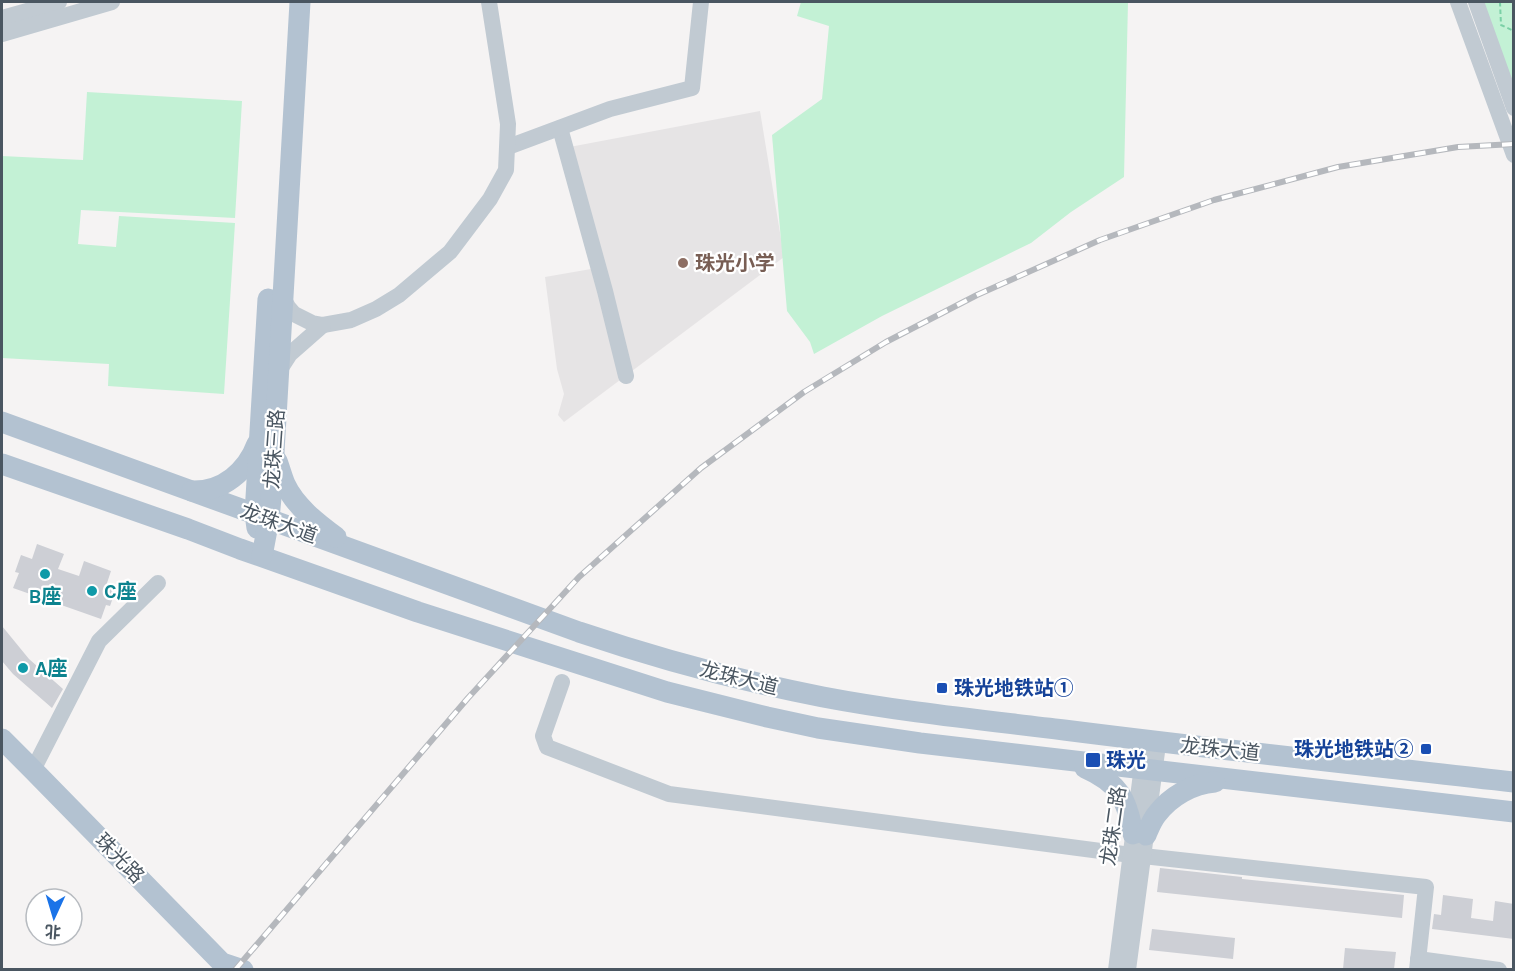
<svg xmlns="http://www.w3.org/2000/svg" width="1515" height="971" font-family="Karla,'Noto Sans SC',sans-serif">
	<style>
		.education { fill: #e6e4e5 }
		.green { fill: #c3f1d5 }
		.building { fill: #cdcfd5 }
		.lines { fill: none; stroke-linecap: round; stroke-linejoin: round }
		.path { stroke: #7ad0a6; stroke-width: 2; stroke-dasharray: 4.5 3; stroke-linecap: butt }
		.minor { stroke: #c1cad2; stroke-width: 16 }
		.major { stroke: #b3c2d1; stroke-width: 21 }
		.rail-casing { stroke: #b5b8bd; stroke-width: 6 }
		.rail { stroke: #fff; stroke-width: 4; stroke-dasharray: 11; stroke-linecap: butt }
		.education-dot { fill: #8d6e63; stroke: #fff; stroke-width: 2 }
		.culture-dot { fill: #0f9aa8; stroke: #fff; stroke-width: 2 }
		.transit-dot { fill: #1a4fb4; stroke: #fff; stroke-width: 2 }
		.labels { text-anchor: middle; stroke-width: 4.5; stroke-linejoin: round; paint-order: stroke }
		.education-label { font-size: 20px; font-weight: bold; fill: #785e54; stroke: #fff; text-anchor: start }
		.street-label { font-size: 20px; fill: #4a5661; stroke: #fff }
		.culture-label { font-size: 20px; font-weight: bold; fill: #0d838f; stroke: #fff; text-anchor: start }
		.transit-label { font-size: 20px; font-weight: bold; fill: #164399; stroke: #fff; text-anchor: start }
	</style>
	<rect width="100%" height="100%" fill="#f5f3f3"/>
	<!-- education -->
	<path class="education" d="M 760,111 L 784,257 L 564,422 L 558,415 L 564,394 L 557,369 L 545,277 L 591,269 L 559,149 Z"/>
	<!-- green -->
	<g class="green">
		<path d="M 801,2 L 1128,2 L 1124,177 L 1071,212 L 1031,243 L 882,316 L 814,354 L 810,342 L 787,311 L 772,135 L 822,99 L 829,26 L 797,16 Z"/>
		<path d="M 1480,2 L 1513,2 L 1513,97 Z"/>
		<path d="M 87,92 L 242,101 L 235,218 L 81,210 L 78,244 L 116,247 L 119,216 L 235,223 L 224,394 L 108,386 L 109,364 L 2,358 L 2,156 L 83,160 Z"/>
	</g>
	<!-- building -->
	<g class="building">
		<path d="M 37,544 L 64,554 L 58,569 L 79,576 L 84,561 L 111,571 L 106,586 L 116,589 L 110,606 L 106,605 L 101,619 L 13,588 L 19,573 L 15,572 L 21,555 L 32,559 Z"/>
		<path d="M 2,626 L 29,659 L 63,689 L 52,708 L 13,674 L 2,661 Z"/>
		<path d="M 1160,868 L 1242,877 L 1242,879 L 1404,895 L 1402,918 L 1157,892 Z"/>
		<path d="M 1443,895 L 1473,899 L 1471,918 L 1493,921 L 1495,901 L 1514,904 L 1514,939 L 1432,929 L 1434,914 L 1441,915 Z"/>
		<path d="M 1152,929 L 1235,938 L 1233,959 L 1149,950 Z"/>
		<path d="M 1345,948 L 1396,952 L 1394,969 L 1343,969 Z"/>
	</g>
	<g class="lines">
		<!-- path -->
		<path class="path" d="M 1500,2 L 1501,25 L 1514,31"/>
		<!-- minor -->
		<g class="minor">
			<path d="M 1458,2 L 1514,155"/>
			<path d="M 1476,2 L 1514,108"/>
			<path d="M 2,18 L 59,2"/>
			<path d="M 2,34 L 112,2"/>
			<path d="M 560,128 L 605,291 L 626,376"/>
			<path d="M 508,147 L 610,109 L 692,88 L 701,2"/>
			<path d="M 283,298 L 288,307 L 294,314 L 312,323 L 323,325 L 351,320 L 376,309 L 399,295 L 450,252 L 490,199 L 506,170 L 508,124 L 489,2"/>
			<path d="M 279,371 L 290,354 L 323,325"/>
			<path d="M 562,682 L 543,736 L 547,747 L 669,794 L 1131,855"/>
			<path d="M 33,770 L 99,641 L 158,583"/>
			<path d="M 1143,856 L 1426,887 L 1417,970"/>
			<path d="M 1418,959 L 1499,970"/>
			<path d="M 1116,970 L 1144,750 L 1152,742 L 1157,752 L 1128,970"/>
		</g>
		<!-- major -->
		<g class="major">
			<path d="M 2,422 L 579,632 C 659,659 740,681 823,697 C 902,712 983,720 1064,730 C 1213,749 1363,765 1514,782"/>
			<path d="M 277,461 C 280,469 282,477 285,484 C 295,506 317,523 336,537"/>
			<path d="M 2,464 L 188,529 L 240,549 L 418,612 L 667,692 L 767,717 L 818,728 L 920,743 L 1514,812"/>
			<path d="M 192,491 C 223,492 247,471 257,444"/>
			<path d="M 257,528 L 255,514 L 268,299"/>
			<path d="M 262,556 L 269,519 L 272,487 L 300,2"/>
			<path d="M 2,739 L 33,770 L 222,963 L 243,970"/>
			<path d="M 1085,768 C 1119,783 1127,799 1133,834"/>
			<path d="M 1146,835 C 1149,828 1152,820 1157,814 C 1171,796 1192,784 1215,782"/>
		</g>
		<defs>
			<path id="rail" d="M 235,970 L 468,698 L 579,577 L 701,468 L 804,392 L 886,342 L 977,295 L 1100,240 L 1214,200 L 1338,167 L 1458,147 L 1514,144"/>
		</defs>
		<!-- rail casing -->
		<use href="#rail" class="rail-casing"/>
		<!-- rail -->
		<use href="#rail" class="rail"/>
	</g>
	<!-- markers -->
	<circle class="education-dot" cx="683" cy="263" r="6"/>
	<g class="culture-dot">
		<circle cx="45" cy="574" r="6"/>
		<circle cx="92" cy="591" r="6"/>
		<circle cx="23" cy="668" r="6"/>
	</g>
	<g class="transit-dot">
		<rect x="936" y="682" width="12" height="12" rx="3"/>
		<rect x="1420" y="743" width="12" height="12" rx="3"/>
		<rect x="1085" y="752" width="16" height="16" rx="3"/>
	</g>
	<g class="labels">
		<!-- education labels -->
		<g class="education-label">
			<text x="695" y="270">珠光小学</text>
		</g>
		<!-- street labels -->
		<g class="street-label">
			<text transform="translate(274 449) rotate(-86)" y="7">龙珠三路</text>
			<text transform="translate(279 523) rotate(20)" y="7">龙珠大道</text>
			<text transform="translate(739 678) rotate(14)" y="7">龙珠大道</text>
			<text transform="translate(1220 749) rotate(6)" y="7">龙珠大道</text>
			<text transform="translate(1113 826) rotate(-82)" y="7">龙珠二路</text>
			<text transform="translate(120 858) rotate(46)" y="7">珠光路</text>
		</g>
		<!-- culture labels -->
		<g class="culture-label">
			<text x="104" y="598">C座</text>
			<text x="45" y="603" text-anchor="middle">B座</text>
			<text x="35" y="675">A座</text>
		</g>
		<!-- transit labels -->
		<g class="transit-label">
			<text x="954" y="695">珠光地铁站①</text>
			<text x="1414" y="756" text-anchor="end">珠光地铁站②</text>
			<text x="1106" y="767">珠光</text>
		</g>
	</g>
	<!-- border -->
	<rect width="1515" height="971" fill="none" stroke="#4a5661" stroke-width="6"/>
	<!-- north arrow -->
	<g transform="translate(54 917) rotate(184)"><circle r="28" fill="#ffffff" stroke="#b7bbc0" stroke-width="1.5"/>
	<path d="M0-4.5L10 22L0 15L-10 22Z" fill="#1a73e8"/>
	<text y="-9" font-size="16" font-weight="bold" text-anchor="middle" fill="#4a5661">北</text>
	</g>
</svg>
